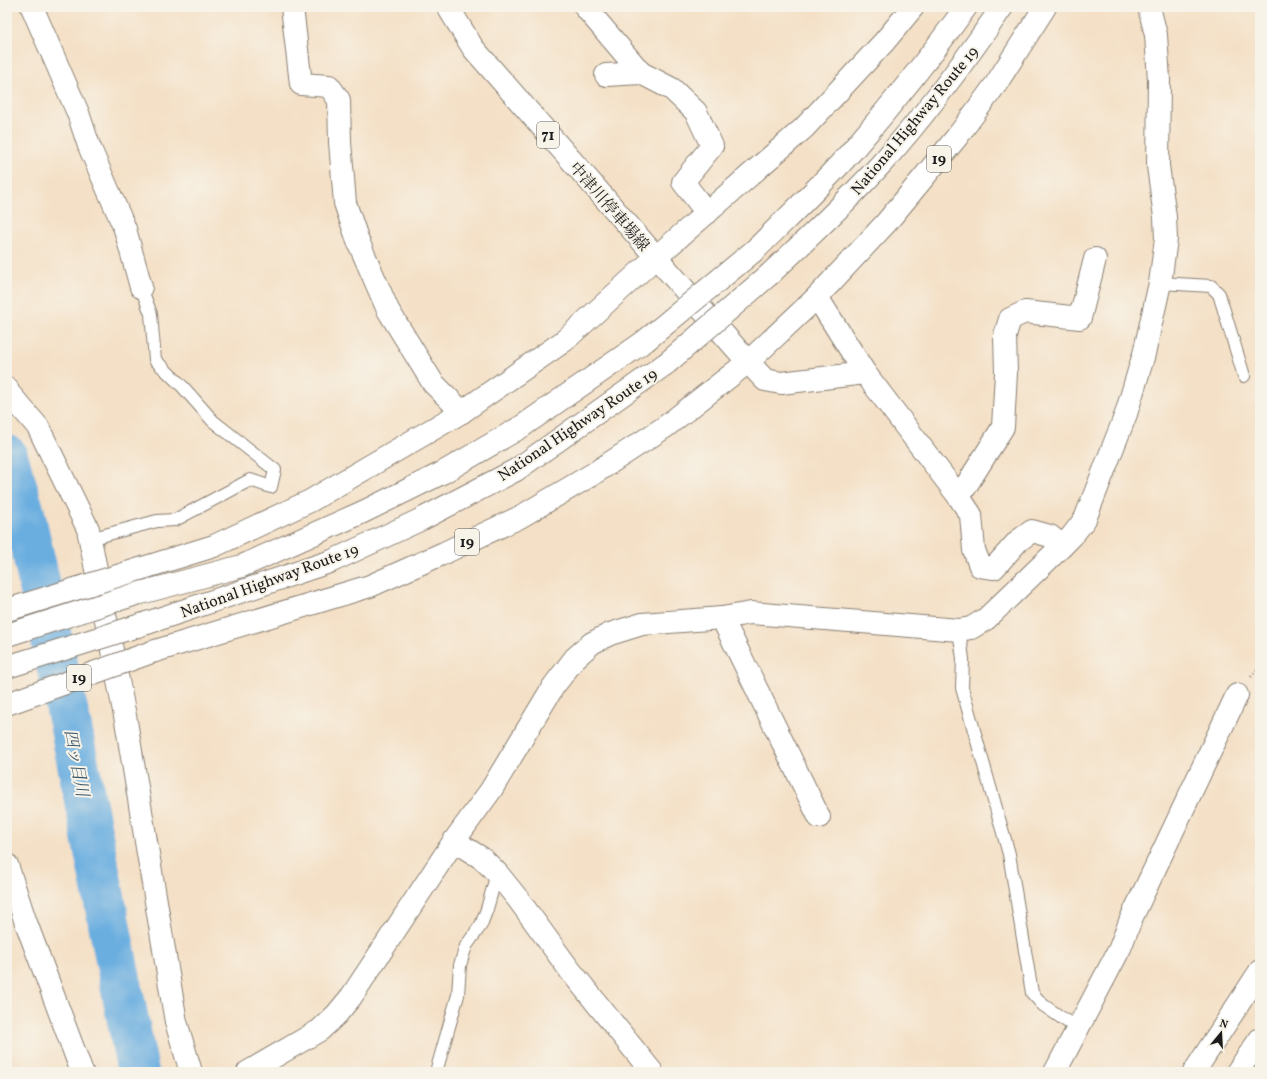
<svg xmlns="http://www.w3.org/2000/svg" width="1267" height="1079" font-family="Vollkorn,'Noto Serif JP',serif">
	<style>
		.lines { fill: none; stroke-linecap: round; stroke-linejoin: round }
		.river { stroke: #6baee0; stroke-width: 42 }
		.service-casing { stroke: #887e71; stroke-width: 14 }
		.minor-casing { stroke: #887e71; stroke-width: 24 }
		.primary-casing { stroke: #887e71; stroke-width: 24 }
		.trunk-casing { stroke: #887e71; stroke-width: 24 }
		.motorway-casing { stroke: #887e71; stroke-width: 24 }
		.path { stroke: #887e71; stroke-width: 2.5; stroke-dasharray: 1 3; stroke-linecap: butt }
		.service { stroke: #fff; stroke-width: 12 }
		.minor { stroke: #fff; stroke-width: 22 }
		.primary { stroke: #fff; stroke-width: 22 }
		.trunk { stroke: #fff; stroke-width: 22 }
		.motorway { stroke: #fff; stroke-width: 22 }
		.trunk-bridge-casing { stroke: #887e71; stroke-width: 24; stroke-linecap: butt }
		.trunk-bridge { stroke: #fff; stroke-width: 22 }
		.labels { text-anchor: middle; stroke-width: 4; stroke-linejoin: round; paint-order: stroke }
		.shield { fill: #f7f3e8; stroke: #5e5c59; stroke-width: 1 }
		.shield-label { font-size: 15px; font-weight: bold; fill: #1c1c1c }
		.street-label { font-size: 16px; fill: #1c1c1c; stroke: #f7f3e8 }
		.water-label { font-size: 17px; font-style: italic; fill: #3c566a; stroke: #f7f3e8 }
	</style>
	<rect width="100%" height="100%" fill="#f7f3e8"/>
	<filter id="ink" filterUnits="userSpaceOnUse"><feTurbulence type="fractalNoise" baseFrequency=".025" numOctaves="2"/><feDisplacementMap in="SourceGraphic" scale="8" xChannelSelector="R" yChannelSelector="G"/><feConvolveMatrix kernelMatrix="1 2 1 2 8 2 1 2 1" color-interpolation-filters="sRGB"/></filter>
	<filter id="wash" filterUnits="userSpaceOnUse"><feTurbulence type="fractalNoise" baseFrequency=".012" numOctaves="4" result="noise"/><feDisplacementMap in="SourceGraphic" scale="16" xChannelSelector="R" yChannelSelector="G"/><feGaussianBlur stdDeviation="0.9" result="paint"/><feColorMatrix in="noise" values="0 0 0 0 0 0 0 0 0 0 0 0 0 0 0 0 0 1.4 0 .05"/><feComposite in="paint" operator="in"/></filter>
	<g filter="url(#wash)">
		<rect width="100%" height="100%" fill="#f4e0c6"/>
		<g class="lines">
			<!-- river -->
			<path class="river" d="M 7,456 L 24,513 L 71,728 L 138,1072"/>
		</g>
	</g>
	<g filter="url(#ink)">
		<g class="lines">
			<defs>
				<g id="service">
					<path d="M 1160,283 L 1211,286 L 1219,294 L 1244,376"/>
					<path d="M 90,539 L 157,521 L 175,520 L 250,480 L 271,487 L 275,470 L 213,421 L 183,387 L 155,360 L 151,314 L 141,287"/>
					<path d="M 959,630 L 963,659 L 962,688 L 1009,854 L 1032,993 L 1043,1005 L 1078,1029"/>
					<path d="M 436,1072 L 458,995 L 460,965 L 466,946 L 481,925 L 487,909 L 497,873"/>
				</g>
				<g id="minor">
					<path d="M 32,7 L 78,113 L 89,146 L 125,229 L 141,287"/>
					<path d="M 292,7 L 301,84 L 329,86 L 339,100 L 340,142 L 345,203 L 358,241 L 388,310 L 433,383 L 462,412"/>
					<path d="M 585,7 L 641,73"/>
					<path d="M 606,75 L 641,73 L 672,89 L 696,112 L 712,146 L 683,182 L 707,213"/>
					<path d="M 817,297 L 865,373"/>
					<path d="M 748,362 L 765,380 L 781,383 L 865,373 L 959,497 L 971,515 L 974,550 L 980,566 L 994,568 L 1018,541 L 1032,531 L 1050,536 L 1062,546"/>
					<path d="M 7,388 L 8,392 L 38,427 L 88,529 L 126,721 L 176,1022 L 191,1072"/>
					<path d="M 959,497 L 1003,427 L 1006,373 L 1005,335 L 1010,319 L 1025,312 L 1080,318 L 1095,259"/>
					<path d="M 722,618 L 819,817"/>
					<path d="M 454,841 L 483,859 L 497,873 L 518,899 L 569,969 L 652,1072"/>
					<path d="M 7,865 L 25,920 L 82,1072"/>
					<path d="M 248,1072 L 320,1030 L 336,1015 L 351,997 L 454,841 L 491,790 L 553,687 L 575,658 L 592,643 L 610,634 L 642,624 L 722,618 L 751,613 L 959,630 L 971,628 L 986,619 L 1062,546 L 1072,536 L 1085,519 L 1126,414 L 1144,354 L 1160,283 L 1166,239 L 1165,217 L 1158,166 L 1159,80 L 1156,35 L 1149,7"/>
					<path d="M 1055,1072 L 1120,948 L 1131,919 L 1237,695"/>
				</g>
				<path id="primary" d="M 448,7 L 473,48 L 748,362"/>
				<g id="trunk">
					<path d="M 755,250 C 787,218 821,186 851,152 C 891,106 930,57 966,7"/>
					<path d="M 770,274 C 808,238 847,202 882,163 C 926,114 965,61 1002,7"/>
					<path d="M 127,573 L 214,546 L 310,501 L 462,412 L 564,341 L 655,258 L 804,128 L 884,42 L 913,7"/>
					<path d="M 133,595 L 242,566 L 363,512 L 442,473 L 521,427 L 645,341"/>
					<path d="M 147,623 L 332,561 L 422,519 L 516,470 L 667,363"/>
					<path d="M 152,652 L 370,586 L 444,553 L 520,517 L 593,474 L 665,427 L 748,362 L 817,297 L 886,223 L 957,137 L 996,84 L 1045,7"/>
				</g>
				<g id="motorway">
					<path d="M 1194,1072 L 1260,971"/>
					<path d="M 1237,1072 L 1260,1039"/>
				</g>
			</defs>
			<!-- service casing -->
			<use href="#service" class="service-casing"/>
			<!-- minor casing -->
			<use href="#minor" class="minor-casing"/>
			<!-- primary casing -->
			<use href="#primary" class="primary-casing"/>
			<!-- trunk casing -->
			<use href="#trunk" class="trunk-casing"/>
			<!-- motorway casing -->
			<use href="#motorway" class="motorway-casing"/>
			<!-- path -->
			<path class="path" d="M 1251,677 L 1260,666"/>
			<!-- service -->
			<use href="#service" class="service"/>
			<!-- minor -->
			<use href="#minor" class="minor"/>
			<!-- primary -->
			<use href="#primary" class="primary"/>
			<!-- trunk -->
			<use href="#trunk" class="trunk"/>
			<!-- motorway -->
			<use href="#motorway" class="motorway"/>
			<defs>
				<g id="trunk-bridge">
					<path d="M 645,341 L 755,250"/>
					<path d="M 667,363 L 770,274"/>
					<path d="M 7,610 L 127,573"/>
					<path d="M 7,635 L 133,595"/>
					<path d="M 7,667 L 147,623"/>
					<path d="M 7,704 L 152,652"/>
				</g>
			</defs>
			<!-- trunk-bridge casing -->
			<use href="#trunk-bridge" class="trunk-bridge-casing"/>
			<!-- trunk-bridge -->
			<use href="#trunk-bridge" class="trunk-bridge"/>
		</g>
	</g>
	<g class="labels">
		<!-- shield labels -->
		<g class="shield">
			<rect x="537" y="122" width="22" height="26" rx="3"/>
			<rect x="927" y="146" width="24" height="26" rx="3"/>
			<rect x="455" y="529" width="24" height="26" rx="3"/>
			<rect x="67" y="665" width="24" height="26" rx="3"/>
		</g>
		<g class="shield-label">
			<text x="548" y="140">71</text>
			<text x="939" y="164">19</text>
			<text x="467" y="547">19</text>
			<text x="79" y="683">19</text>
		</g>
		<!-- street labels -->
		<g class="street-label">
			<text transform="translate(914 120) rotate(-50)" y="6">National Highway Route 19</text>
			<text transform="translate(610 206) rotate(49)" y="6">中津川停車場線</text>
			<text transform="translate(577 424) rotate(-34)" y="6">National Highway Route 19</text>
			<text transform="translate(269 580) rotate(-20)" y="6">National Highway Route 19</text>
		</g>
		<!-- water labels -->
		<g class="water-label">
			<text transform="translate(77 763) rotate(79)" y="6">四ッ目川</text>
		</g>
	</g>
	<!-- margin -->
	<rect width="1267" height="1079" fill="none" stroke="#f7f3e8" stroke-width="24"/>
	<!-- north arrow -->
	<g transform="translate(1221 1033) rotate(18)" stroke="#f7f3e8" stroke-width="3" paint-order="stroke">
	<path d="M0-3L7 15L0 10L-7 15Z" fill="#1c1c1c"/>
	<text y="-6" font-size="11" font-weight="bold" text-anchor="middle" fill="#1c1c1c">N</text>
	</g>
</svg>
